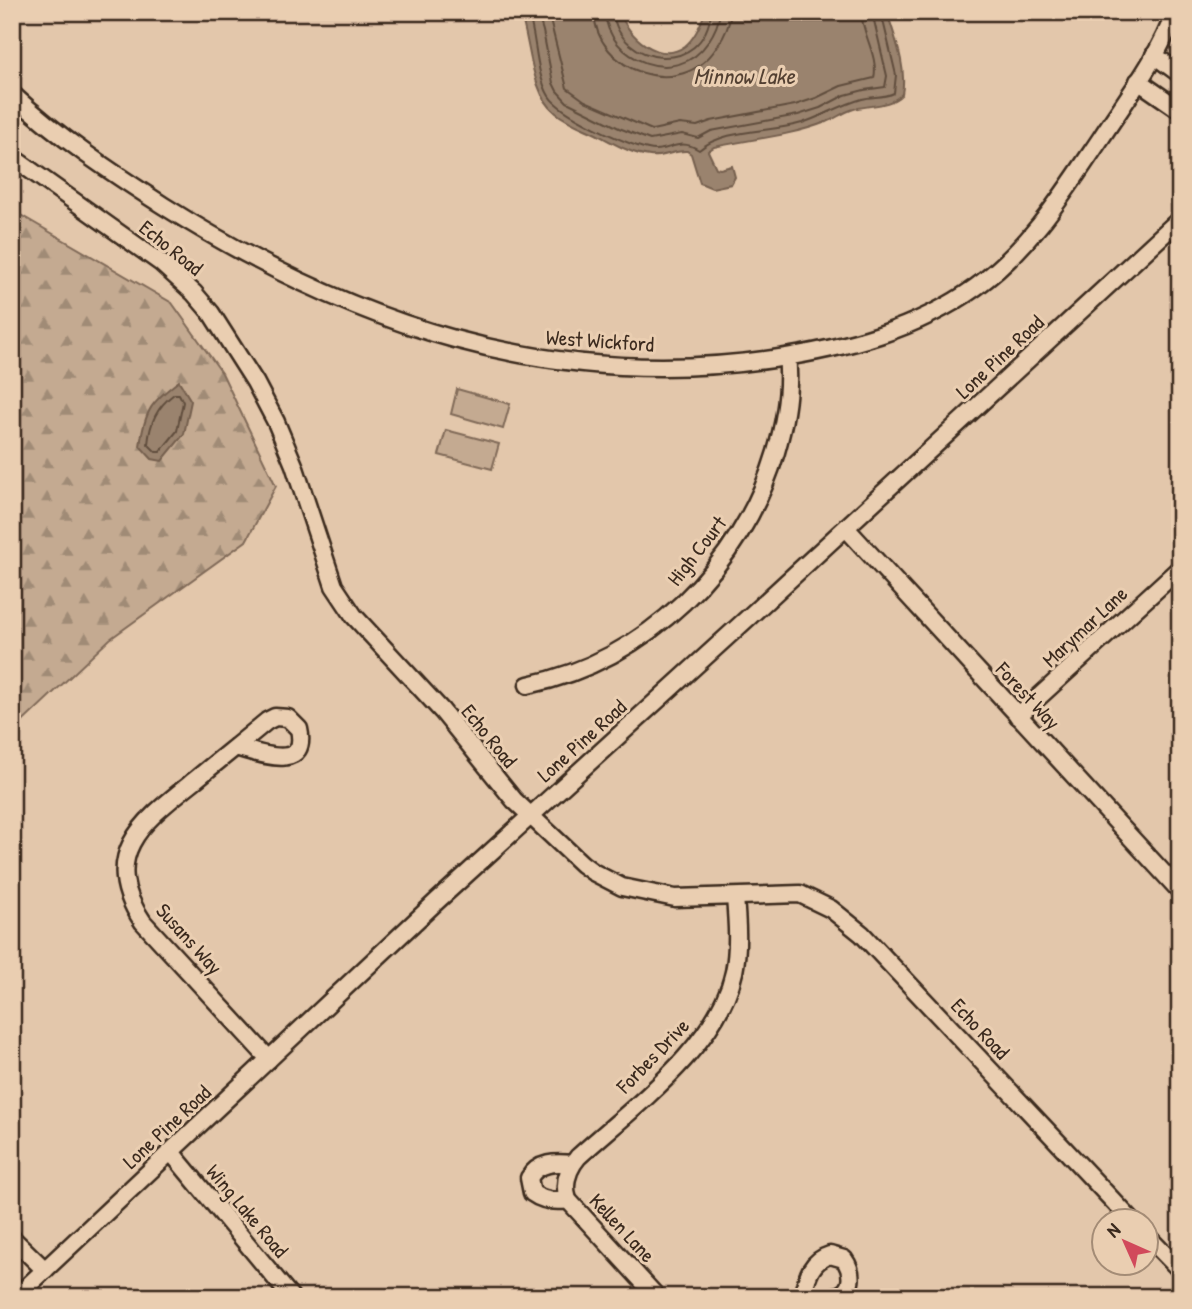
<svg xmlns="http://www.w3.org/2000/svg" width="1192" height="1309" font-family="'Patrick Hand',sans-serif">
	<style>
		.forest { fill: url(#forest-firs); stroke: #806a58; stroke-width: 2 }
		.pitch { fill: #c4aa91; stroke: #806a58; stroke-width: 2 }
		.water { fill: #9a836e; stroke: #745f4e; stroke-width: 2 }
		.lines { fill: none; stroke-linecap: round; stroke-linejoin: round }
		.shore { stroke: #614e3e; stroke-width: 2 }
		.minor-casing { stroke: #3b2a1e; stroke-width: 21 }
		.minor { stroke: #eaceb1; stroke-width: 16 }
		.labels { text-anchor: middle; stroke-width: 6; stroke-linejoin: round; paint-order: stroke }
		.street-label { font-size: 21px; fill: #3b2a1e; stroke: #eaceb1 }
		.water-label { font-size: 23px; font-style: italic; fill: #534032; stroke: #eaceb1 }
	</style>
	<defs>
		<pattern id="forest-firs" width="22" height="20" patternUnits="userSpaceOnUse" patternTransform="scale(1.75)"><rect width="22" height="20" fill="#c4aa91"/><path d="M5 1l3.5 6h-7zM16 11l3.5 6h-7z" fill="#a08b76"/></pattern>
	</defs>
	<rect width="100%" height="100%" fill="#e3c7ab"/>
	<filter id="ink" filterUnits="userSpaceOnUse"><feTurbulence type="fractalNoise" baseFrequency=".0143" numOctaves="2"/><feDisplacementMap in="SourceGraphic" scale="14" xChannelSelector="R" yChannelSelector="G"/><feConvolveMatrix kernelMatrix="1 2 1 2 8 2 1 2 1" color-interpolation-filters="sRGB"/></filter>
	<g filter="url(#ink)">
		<!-- forest -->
		<path class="forest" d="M 12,210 L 172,303 L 222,373 L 276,486 L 246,541 L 110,639 L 12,732 Z"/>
		<!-- pitch -->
		<g class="pitch">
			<path d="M 457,389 L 510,404 L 503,429 L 451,414 Z"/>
			<path d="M 446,430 L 499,444 L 492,469 L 439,455 Z"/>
		</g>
		<!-- water -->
		<g class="water">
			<path d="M 520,12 L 620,12 C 627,36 660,65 685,46 C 695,38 701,24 705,12 L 887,12 C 895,38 907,67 902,94 C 889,108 868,104 851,110 C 842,113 835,119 826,122 C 791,136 751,139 714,147 L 708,151 L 716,168 L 720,169 L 732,166 L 735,177 L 731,184 L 712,188 L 700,183 L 691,154 L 687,151 C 674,150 662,158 650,156 C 630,154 612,142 594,133 C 581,127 567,122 556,113 C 530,92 531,43 520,12 Z"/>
			<path d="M 179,381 L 191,401 L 184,434 L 162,461 L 152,459 L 140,446 C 145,410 151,402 179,381 Z"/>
		</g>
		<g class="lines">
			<!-- shore -->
			<g class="shore">
				<path d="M 528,12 C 537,38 535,72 549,96 C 560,114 626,144 648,149 C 669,154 677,136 699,150 C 725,128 769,133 802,123 C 823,116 841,105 862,99 C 873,96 884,98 894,93 L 896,75 L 881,12"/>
				<path d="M 537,12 L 543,31 L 553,83 L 557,91 L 567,102 L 619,128 L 650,140 L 682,134 L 698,138 L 711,131 L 798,115 L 820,108 L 845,95 L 864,90 L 885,87 L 887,76 L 872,12"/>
				<path d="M 548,12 L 567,88 L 585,101 L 652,130 L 680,124 L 697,126 L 711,121 L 795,105 L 816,98 L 841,86 L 874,78 C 879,57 862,34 861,12"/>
				<path d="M 594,12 C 596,71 680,103 717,47 C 724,37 730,25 731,12"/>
				<path d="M 605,12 C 607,60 677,89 708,42 C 714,33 719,23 720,12"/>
				<path d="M 613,12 C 619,67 704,77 711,12"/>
				<path d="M 174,394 L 179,394 L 183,402 L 177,431 L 160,452 L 156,452 L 148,444 C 150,422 157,407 174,394 Z"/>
			</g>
			<defs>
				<g id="minor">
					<path d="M 1154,55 L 1180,74"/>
					<path d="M 1138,81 L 1180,110"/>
					<path d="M 12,94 C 58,137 111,172 164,206 C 353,325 548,391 773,359 C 846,348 916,330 976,287 C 1030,248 1064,193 1101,138 C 1127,98 1159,57 1175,12"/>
					<path d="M 12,157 L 161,263 L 194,293 L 211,313 L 255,382 L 276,422 L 294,465 L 334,586 L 354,616 L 442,711 L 514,800 L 582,864 L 593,872 L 622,887 L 675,898 L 800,894 L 831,909 L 862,934 L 1133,1222"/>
					<path d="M 846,528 L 1180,891"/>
					<path d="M 528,685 C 646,661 742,566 776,452 C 785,421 791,389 787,357"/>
					<path d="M 1018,716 L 1180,568"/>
					<path d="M 235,747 C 256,752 309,774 299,729 L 288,718 L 275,717 L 267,721 C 243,741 219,760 195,780 C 145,820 97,854 143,922 L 269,1059"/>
					<path d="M 171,1152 L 291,1297"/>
					<path d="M 568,1200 C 555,1202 543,1201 532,1193 L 529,1178 C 538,1162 556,1162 572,1164"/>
					<path d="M 1146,1235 L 1180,1270"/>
					<path d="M 12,1238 L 45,1270"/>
					<path d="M 16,1297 L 437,901 L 750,616 L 1180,219"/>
					<path d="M 657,1297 L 568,1200 C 563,1184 567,1170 578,1157 C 633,1107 718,1046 734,972 C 739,947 737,922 735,897"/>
					<path d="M 802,1297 C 807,1278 810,1261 830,1255 L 844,1259 C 852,1270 855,1289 839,1295 C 832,1298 822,1297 815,1297"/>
				</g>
			</defs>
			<!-- minor casing -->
			<use href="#minor" class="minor-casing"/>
			<!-- minor -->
			<use href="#minor" class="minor"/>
		</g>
	</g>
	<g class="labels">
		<!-- street labels -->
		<g class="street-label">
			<text transform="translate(171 248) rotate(39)" y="7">Echo Road</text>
			<text transform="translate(600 341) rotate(4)" y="7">West Wickford</text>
			<text transform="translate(1000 357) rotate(-43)" y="7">Lone Pine Road</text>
			<text transform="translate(697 551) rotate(-52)" y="7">High Court</text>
			<text transform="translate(1085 627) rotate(-43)" y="7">Marymar Lane</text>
			<text transform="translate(1028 696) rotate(47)" y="7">Forest Way</text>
			<text transform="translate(489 736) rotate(51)" y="7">Echo Road</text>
			<text transform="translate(582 741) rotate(-42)" y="7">Lone Pine Road</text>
			<text transform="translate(189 939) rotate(48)" y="7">Susans Way</text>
			<text transform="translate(980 1029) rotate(47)" y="7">Echo Road</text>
			<text transform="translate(653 1056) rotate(-46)" y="7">Forbes Drive</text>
			<text transform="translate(167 1127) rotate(-43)" y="7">Lone Pine Road</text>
			<text transform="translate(247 1211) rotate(50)" y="7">Wing Lake Road</text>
			<text transform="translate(622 1228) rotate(47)" y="7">Kellen Lane</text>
		</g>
		<!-- water labels -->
		<g class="water-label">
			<text x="744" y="84">Minnow Lake</text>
		</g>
	</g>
	<!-- margin -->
	<rect width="1192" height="1309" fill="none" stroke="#eaceb1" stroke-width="42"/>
	<rect x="21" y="21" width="1150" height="1267" fill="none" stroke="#3b2a1e" stroke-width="2.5" filter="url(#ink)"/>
	<!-- north arrow -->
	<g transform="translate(1125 1242) rotate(315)"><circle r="33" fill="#eaceb1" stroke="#a48c76" stroke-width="2"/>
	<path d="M0-5L12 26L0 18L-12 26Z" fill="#d1495b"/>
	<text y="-10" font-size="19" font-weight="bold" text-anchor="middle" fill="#3b2a1e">N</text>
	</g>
</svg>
